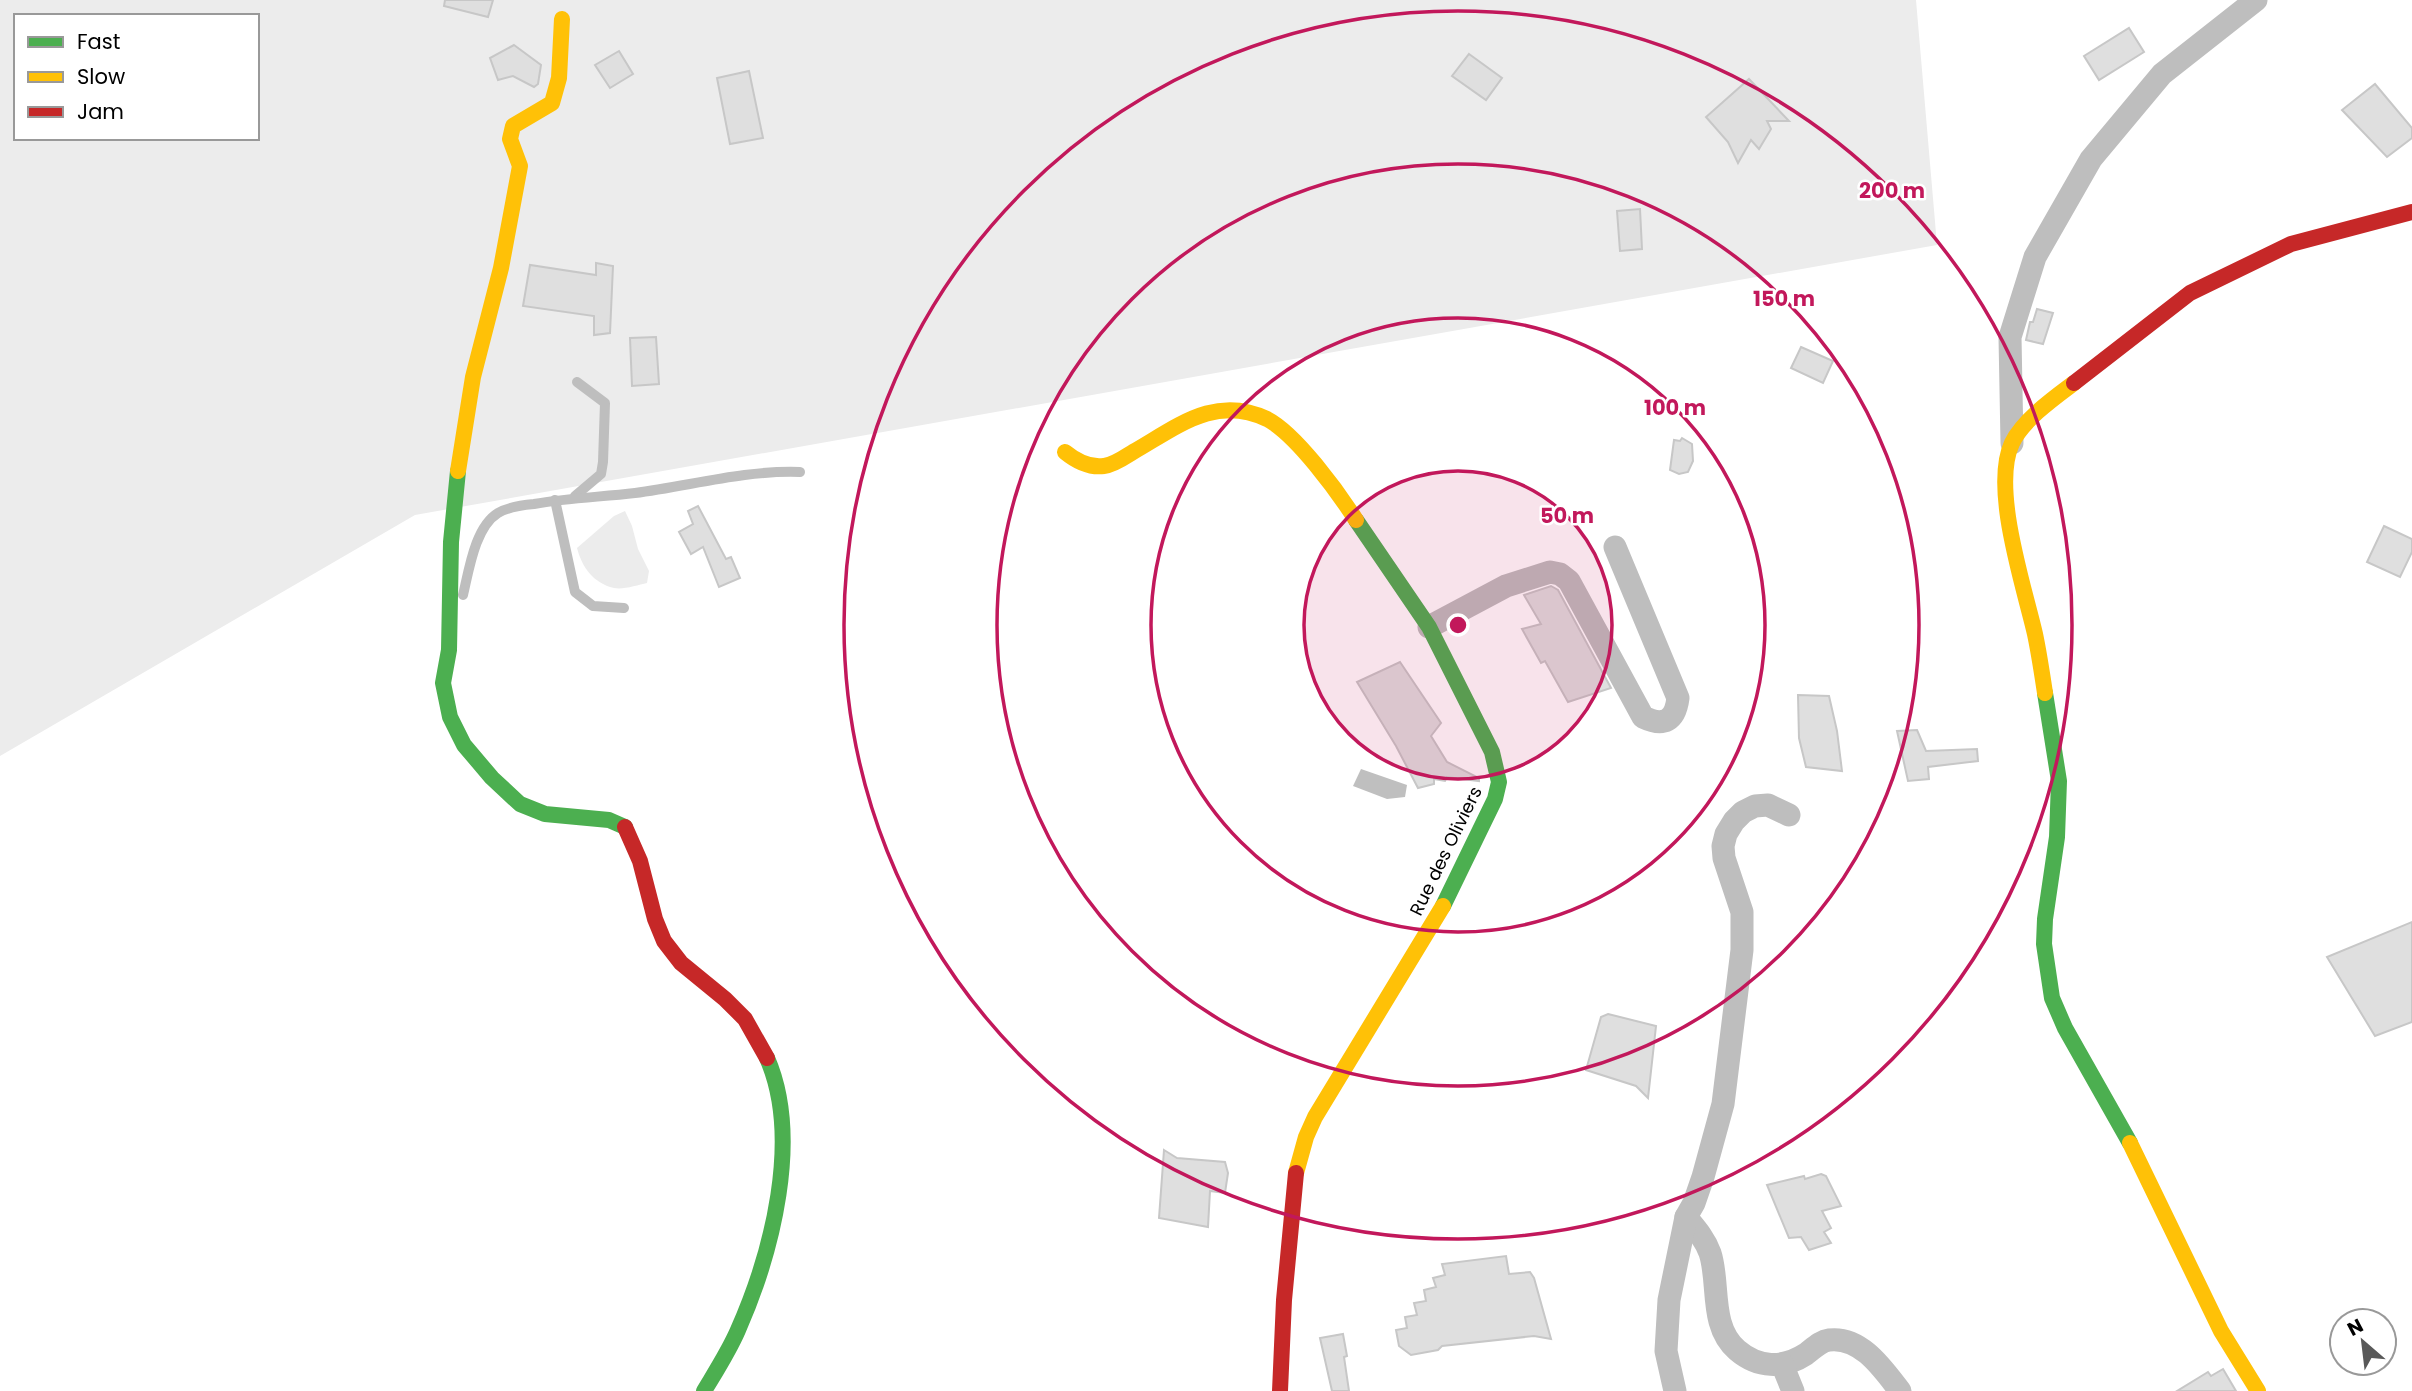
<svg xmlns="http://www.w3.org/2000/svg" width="2412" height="1391" font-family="Poppins,sans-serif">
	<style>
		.green { fill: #ececec; fill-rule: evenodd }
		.water { fill: #bfbfbf }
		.building { fill: #dfdfdf; stroke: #c7c7c7; stroke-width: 2 }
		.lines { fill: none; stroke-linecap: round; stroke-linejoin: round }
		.lane { stroke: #bebebe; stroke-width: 10 }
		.street { stroke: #bebebe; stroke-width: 23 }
		.fast { stroke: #4caf50; stroke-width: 16 }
		.slow { stroke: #ffc107; stroke-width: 16 }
		.jam { stroke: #c62828; stroke-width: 16 }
		.ring { fill: none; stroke: #c2185b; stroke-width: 3.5 }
		.labels { text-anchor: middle; stroke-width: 5; stroke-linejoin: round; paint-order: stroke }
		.street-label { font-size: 18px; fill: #000; stroke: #fff }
		.centre { fill: #c2185b; stroke: #fff; stroke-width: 3.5 }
		.ring-label { font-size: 21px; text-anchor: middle; font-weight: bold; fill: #c2185b; stroke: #fff; stroke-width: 5; stroke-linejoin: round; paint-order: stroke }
	</style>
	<rect width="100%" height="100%" fill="#fff"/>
	<!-- green -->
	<g class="green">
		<path d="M 0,0 L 1916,0 L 1937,245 L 415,515 L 0,756 ZM 16,16 L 257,16 L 257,138 L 16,138 Z"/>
		<path d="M 625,511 L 632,526 L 638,549 L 649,571 L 647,583 C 638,585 623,590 614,588 C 593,583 582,567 577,548 L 614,516 Z"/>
	</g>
	<!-- water -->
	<path class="water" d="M 1361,769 L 1407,785 L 1405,797 L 1387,799 L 1353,786 Z"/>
	<!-- building -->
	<g class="building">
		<path d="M 445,0 L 493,0 L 488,17 L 444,6 Z"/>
		<path d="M 2129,28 L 2144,52 L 2099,80 L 2084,56 Z"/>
		<path d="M 514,45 L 541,65 L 538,84 L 534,87 L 513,76 L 498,80 L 490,58 Z"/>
		<path d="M 619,51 L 633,74 L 610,88 L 595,65 Z"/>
		<path d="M 1469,54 L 1502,78 L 1486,100 L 1452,76 Z"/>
		<path d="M 749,71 L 763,138 L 730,144 L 717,78 Z"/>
		<path d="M 1749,79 L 1789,121 L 1767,121 L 1771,129 L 1759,149 L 1751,140 L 1738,163 L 1728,142 L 1706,117 Z"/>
		<path d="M 2375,84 L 2412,128 L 2412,138 L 2387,157 L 2342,110 Z"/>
		<path d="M 1640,209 L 1642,249 L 1620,251 L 1617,211 Z"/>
		<path d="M 596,263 L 613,266 L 610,333 L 594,335 L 594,316 L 523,306 L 530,265 L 596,275 Z"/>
		<path d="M 2037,309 L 2053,313 L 2043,344 L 2026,340 L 2030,322 L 2033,322 Z"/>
		<path d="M 656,337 L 659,384 L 632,386 L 630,338 Z"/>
		<path d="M 1801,347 L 1833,361 L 1823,383 L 1791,368 Z"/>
		<path d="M 1682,438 L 1692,444 L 1693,461 L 1688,472 L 1679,474 L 1670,470 L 1674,440 L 1680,441 Z"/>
		<path d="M 698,506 L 726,559 L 731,557 L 740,578 L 719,587 L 703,547 L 691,554 L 679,532 L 693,524 L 688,511 Z"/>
		<path d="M 2384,526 L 2412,539 L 2412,552 L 2400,577 L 2367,562 Z"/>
		<path d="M 1551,586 L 1558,590 L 1611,688 L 1568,702 L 1545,661 L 1541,663 L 1522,629 L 1541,624 L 1524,595 Z"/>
		<path d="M 1400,662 L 1441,723 L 1431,736 L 1447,762 L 1479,778 L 1479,781 L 1447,777 L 1445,781 L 1434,779 L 1434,784 L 1418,788 L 1396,746 L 1357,682 Z"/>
		<path d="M 1798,695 L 1829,696 L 1837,731 L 1842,771 L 1806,767 L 1799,738 Z"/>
		<path d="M 1917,730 L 1926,751 L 1977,749 L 1978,761 L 1928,767 L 1929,779 L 1908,781 L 1897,731 Z"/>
		<path d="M 2412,922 L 2412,1022 L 2375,1036 L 2327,957 Z"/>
		<path d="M 1608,1014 L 1656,1026 L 1648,1098 L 1636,1086 L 1586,1070 L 1601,1017 Z"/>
		<path d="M 1164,1150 L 1177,1158 L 1225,1162 L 1228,1173 L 1225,1193 L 1210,1191 L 1208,1227 L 1159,1218 Z"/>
		<path d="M 1821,1174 L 1826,1176 L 1841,1206 L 1822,1211 L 1831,1228 L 1824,1232 L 1831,1243 L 1809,1250 L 1801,1237 L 1789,1238 L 1767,1185 L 1804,1176 L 1805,1179 Z"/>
		<path d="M 1506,1256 L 1509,1274 L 1530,1272 L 1534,1278 L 1551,1339 L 1534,1336 L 1442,1346 L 1438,1350 L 1411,1355 L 1399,1346 L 1396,1330 L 1407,1328 L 1405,1317 L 1417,1315 L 1414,1303 L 1426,1301 L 1424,1290 L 1436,1287 L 1433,1278 L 1445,1275 L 1442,1264 Z"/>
		<path d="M 1343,1334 L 1347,1356 L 1344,1357 L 1349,1391 L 1332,1391 L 1320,1338 Z"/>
		<path d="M 2223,1369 L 2236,1391 L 2177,1391 L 2208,1372 L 2211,1376 Z"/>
	</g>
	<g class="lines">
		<!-- lane -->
		<g class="lane">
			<path d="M 575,496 L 601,474 L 603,462 L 605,403 L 577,382"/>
			<path d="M 555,500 L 575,592 L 593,606 L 624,608"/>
			<path d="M 463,595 C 469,570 475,527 498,513 C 508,507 523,505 534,504 C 568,498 601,497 635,493 C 690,486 744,470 800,472"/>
		</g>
		<!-- street -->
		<g class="street">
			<path d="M 2012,443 L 2010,337 L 2035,257 L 2091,159 L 2162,74 L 2256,0"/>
			<path d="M 1429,627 L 1506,586 L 1550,572 L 1560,574 L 1569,581 L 1643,717 C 1664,727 1675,721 1678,698 L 1615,547"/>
			<path d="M 1686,1217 C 1696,1229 1705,1239 1710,1253 C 1720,1283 1709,1326 1737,1350 C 1758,1368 1783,1369 1806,1354 C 1813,1349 1820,1341 1829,1340 C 1861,1336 1883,1369 1900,1391"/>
			<path d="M 1782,1364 L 1793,1391"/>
			<path d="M 1675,1391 L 1666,1351 L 1669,1300 L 1686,1217 L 1694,1203 L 1703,1177 L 1723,1104 L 1742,950 L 1742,912 L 1724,858 L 1723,846 L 1726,834 L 1734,821 L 1743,812 L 1755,806 L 1768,805 L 1789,815"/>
		</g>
		<!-- fast -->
		<g class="fast">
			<path d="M 458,471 L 451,542 L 449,650 L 443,683 L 450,717 L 464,745 L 492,778 L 520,804 L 545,814 L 609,820 L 625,827"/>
			<path d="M 1356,520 L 1429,627 L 1492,752 L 1499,782 L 1495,799 L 1443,906"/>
			<path d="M 2045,693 L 2059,781 L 2057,837 L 2045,919 L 2044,944 L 2052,998 L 2065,1028 L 2130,1143"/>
			<path d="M 704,1391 C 716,1371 729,1351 738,1330 C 772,1253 802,1138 767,1058"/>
		</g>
		<!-- slow -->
		<g class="slow">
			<path d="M 1065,452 C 1076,461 1089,468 1104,466 C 1114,465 1125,457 1133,452 C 1177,427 1215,394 1267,419 C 1296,434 1338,492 1356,520"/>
			<path d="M 458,471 L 473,377 L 501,268 L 520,166 L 510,139 L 513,126 L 552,103 L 559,78 L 562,19"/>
			<path d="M 2045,693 C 2042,673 2039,653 2035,634 C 2024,586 1991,488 2012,443 C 2023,420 2054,398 2074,383"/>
			<path d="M 2130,1143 L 2221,1331 L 2258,1391"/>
			<path d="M 1296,1173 L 1306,1137 L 1315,1117 L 1443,906"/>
		</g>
		<!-- jam -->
		<g class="jam">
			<path d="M 2074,383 L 2190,293 L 2291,244 L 2412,212"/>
			<path d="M 625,827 L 640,861 L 655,919 L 664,941 L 681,963 L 725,999 L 745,1019 L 767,1058"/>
			<path d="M 1280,1391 L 1284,1300 L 1296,1173"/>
		</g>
	</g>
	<!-- distance rings -->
	<circle cx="1458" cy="625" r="154" fill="#c2185b" fill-opacity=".12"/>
	<g class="ring">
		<circle cx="1458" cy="625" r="154"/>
		<circle cx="1458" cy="625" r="307"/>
		<circle cx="1458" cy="625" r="461"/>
		<circle cx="1458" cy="625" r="614"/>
	</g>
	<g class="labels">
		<!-- street labels -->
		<g class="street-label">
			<text transform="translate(1446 851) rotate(-64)" y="6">Rue des Oliviers</text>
		</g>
	</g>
	<circle cx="1458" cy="625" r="10" class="centre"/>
	<g class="ring-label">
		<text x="1892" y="198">200 m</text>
		<text x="1784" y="306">150 m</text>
		<text x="1675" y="415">100 m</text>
		<text x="1567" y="523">50 m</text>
	</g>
	<!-- legend -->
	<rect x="14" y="14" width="245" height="126" fill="#ffffff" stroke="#999999" stroke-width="2"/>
	<rect x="28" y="37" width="35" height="10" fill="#4caf50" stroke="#999999" stroke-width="2"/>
	<text x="77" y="49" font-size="21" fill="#000000">Fast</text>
	<rect x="28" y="72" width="35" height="10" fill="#ffc107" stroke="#999999" stroke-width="2"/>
	<text x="77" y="84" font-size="21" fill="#000000">Slow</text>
	<rect x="28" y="107" width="35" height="10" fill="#c62828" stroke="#999999" stroke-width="2"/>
	<text x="77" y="119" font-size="21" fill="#000000">Jam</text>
	<!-- north arrow -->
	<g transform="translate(2363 1342) rotate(332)"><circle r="33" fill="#ffffff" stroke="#999999" stroke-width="2"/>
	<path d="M0-5L12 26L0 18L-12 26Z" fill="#595959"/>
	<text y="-10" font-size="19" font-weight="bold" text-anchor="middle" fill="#000000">N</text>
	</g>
</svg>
